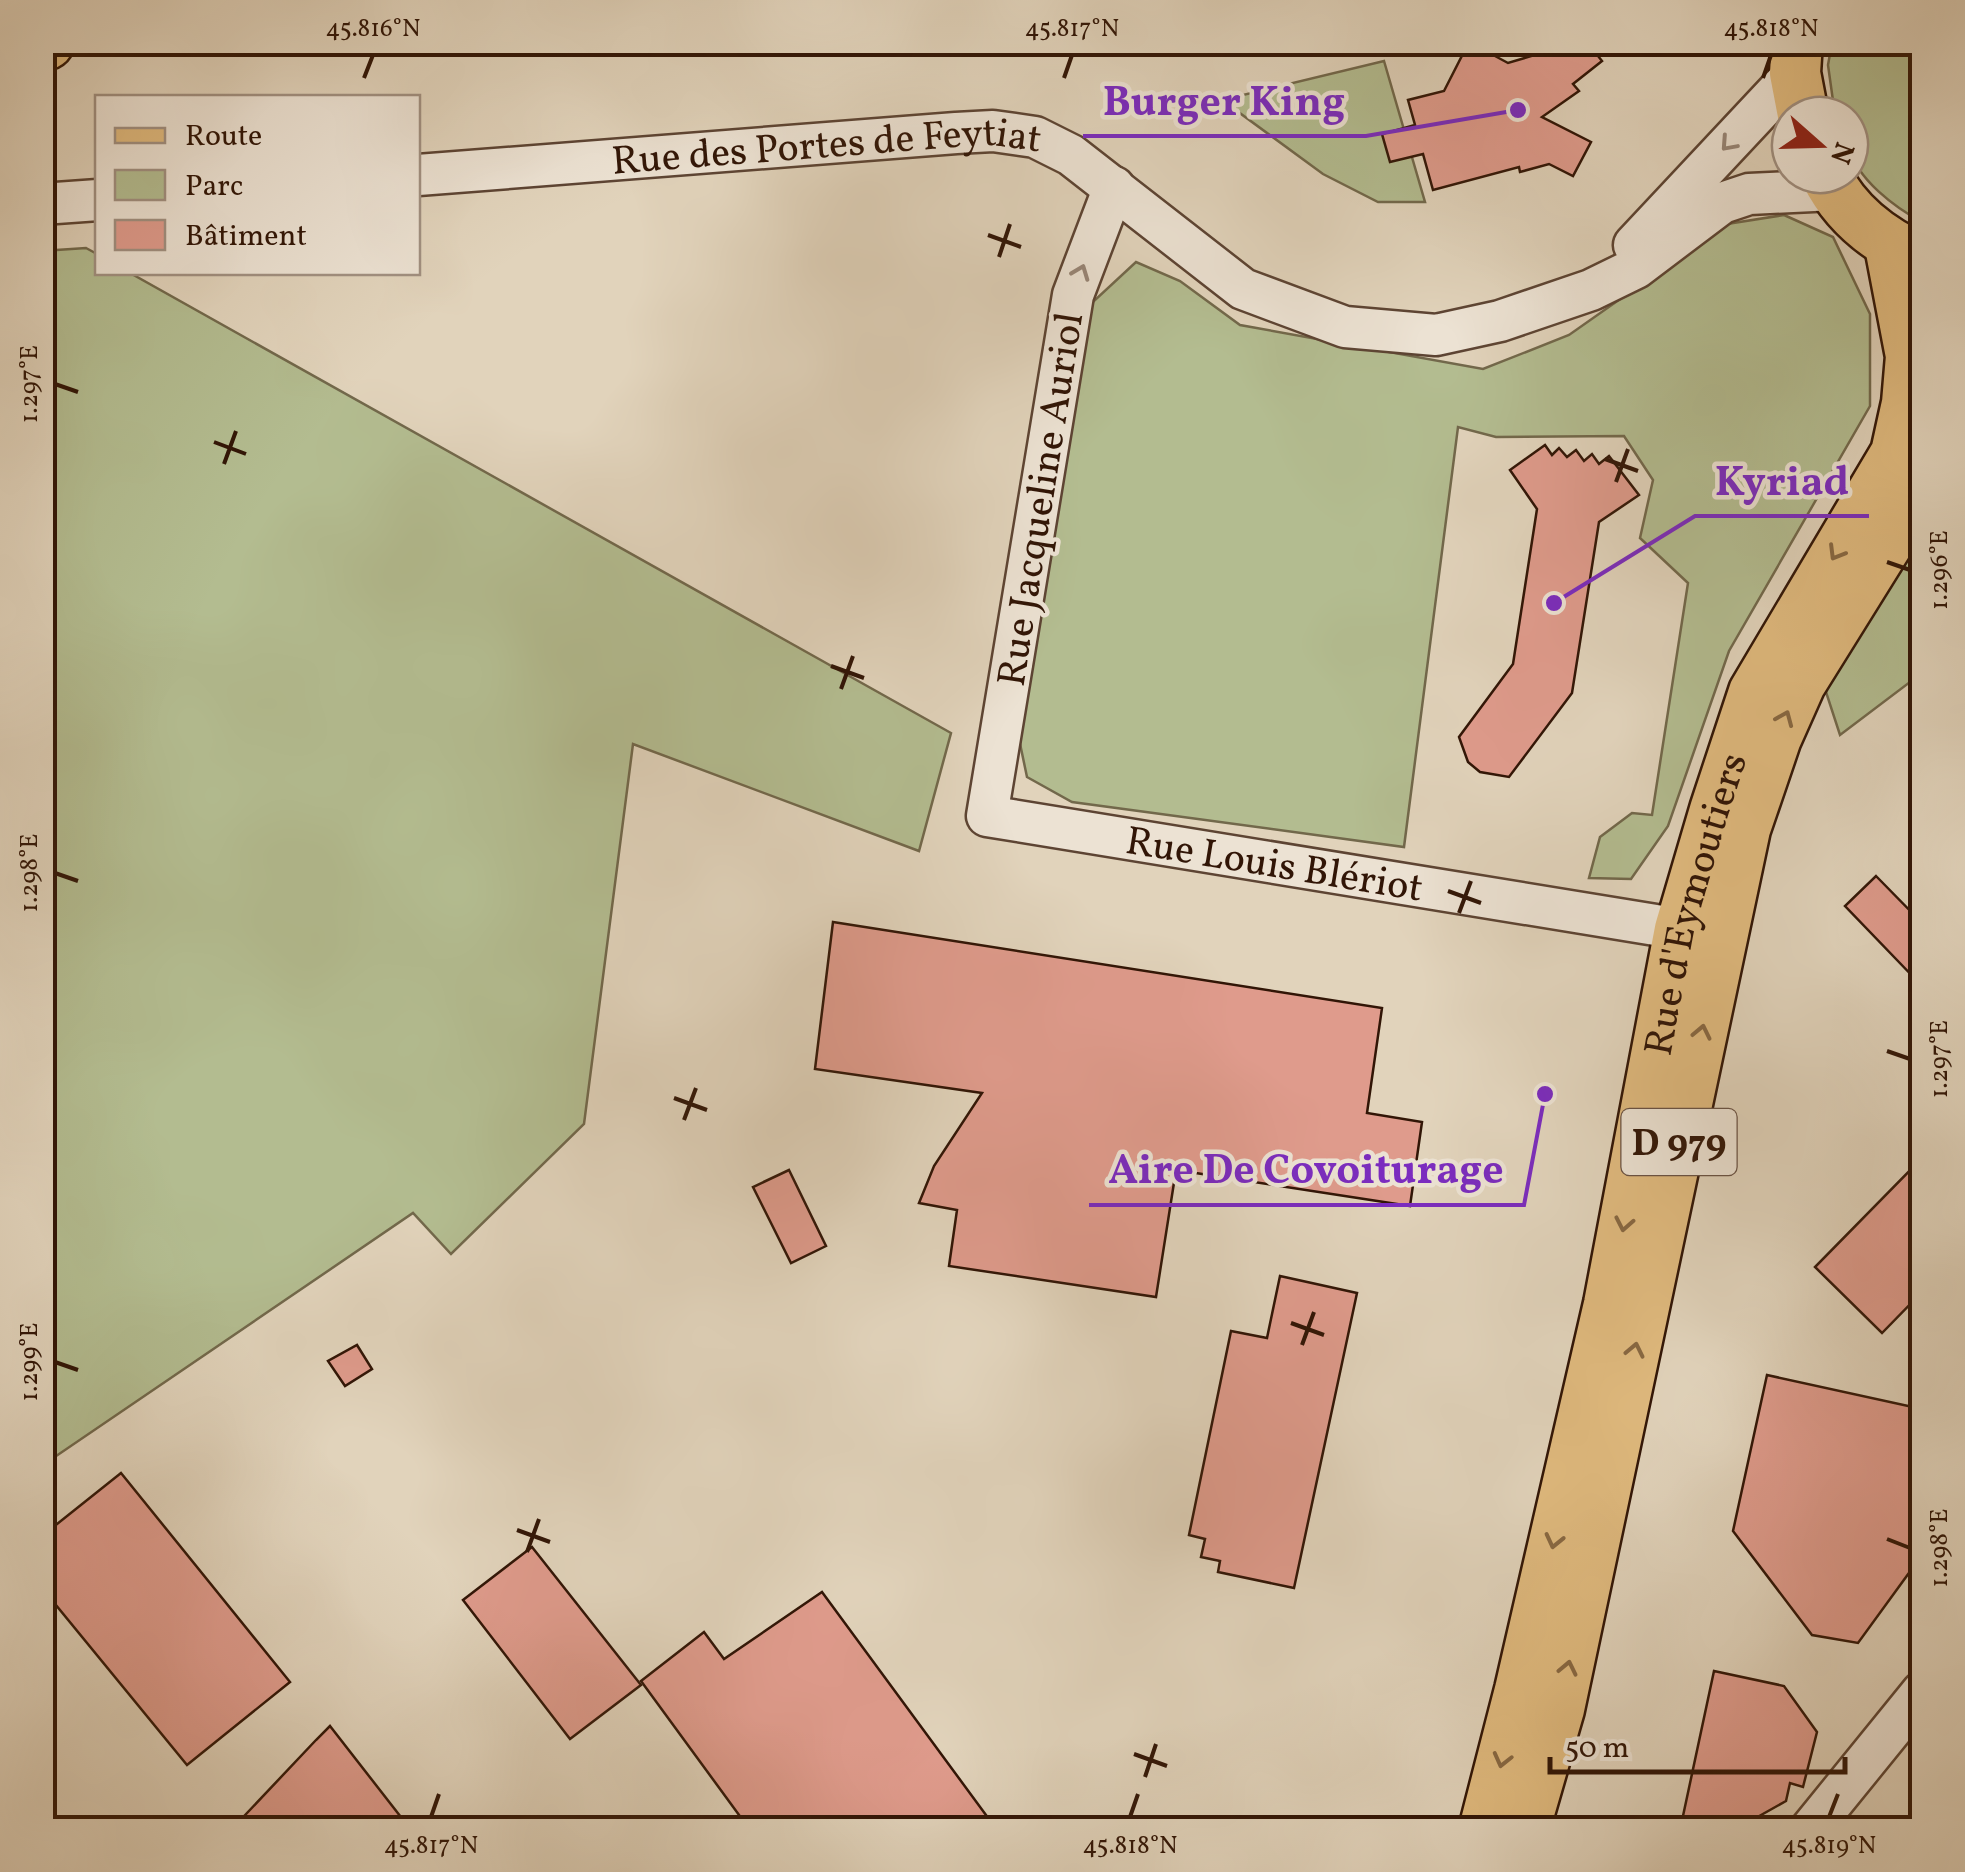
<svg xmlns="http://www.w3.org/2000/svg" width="1965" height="1872" font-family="Vollkorn,serif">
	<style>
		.green { fill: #b3bc90; stroke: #72684b; stroke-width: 2.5 }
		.building { fill: #df9b8c; stroke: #311506; stroke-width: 2.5 }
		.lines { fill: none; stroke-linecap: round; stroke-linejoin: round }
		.minor-casing { stroke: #5d4433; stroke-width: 45 }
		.major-casing { stroke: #311506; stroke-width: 55 }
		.highway-casing { stroke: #311506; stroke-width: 60 }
		.minor { stroke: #ece2d3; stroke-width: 40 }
		.major { stroke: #e0ba7e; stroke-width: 50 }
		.highway { stroke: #e0ba7e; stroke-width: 55 }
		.oneway { stroke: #988677 }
		.oneway2 { stroke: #886842 }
		.ticks { fill: none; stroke: #311506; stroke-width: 4 }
		.labels { text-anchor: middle; stroke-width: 9; stroke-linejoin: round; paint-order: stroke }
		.shield { fill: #ece2d3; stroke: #695244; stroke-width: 2.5 }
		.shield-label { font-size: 38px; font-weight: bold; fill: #311506 }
		.street-label { font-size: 40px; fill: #311506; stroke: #ece2d3 }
		.leader { fill: none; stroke: #7b2cbf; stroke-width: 4 }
		.callout-dot { fill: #7b2cbf; stroke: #ece2d3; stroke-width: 4 }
		.callout-label { font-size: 42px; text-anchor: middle; font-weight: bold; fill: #7b2cbf; stroke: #ece2d3; stroke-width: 9; stroke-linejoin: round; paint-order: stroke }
		.neatline { fill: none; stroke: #311506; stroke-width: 4 }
		.ticks-label { font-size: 25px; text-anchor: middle; fill: #311506 }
	</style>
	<rect width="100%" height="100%" fill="#e1d3bb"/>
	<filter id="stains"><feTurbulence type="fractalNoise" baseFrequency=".002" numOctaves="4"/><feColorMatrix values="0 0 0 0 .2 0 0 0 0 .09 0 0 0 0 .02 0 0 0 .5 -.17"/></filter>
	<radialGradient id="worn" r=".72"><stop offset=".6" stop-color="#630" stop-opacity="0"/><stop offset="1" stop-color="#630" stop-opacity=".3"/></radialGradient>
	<!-- green -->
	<g class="green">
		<path d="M 1832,43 L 1922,43 L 1922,222 C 1896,208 1856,179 1850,148 C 1848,138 1850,125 1850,115 L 1835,115 L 1828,65 Z"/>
		<path d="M 1384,61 L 1425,202 L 1378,202 L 1323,174 L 1222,100 Z"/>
		<path d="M 1784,215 L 1833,237 L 1870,314 L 1870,406 L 1729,651 L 1668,826 L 1631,879 L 1589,878 L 1600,837 L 1632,813 L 1652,815 L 1688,583 L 1640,538 L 1653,480 L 1624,436 L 1496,437 L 1458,427 L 1404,847 L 1072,802 L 1027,777 L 1018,734 L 1082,312 L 1136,262 L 1180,281 L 1240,325 L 1483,369 L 1569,335 L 1727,224 Z"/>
		<path d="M 86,248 L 97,254 L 98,272 L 130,273 L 951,733 L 919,851 L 633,744 L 584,1124 L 451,1254 L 413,1213 L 43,1465 L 42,251 Z"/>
		<path d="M 1922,513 L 1922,673 L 1840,735 L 1825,689 Z"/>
	</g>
	<!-- building -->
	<g class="building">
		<path d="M 1469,42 L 1508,63 L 1558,48 L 1565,42 L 1587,42 L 1602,61 L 1573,84 L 1579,91 L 1542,117 L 1591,142 L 1573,176 L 1549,164 L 1520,172 L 1519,167 L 1433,190 L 1423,154 L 1390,162 L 1382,134 L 1415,125 L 1408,100 L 1444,91 Z"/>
		<path d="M 1545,445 L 1552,455 L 1559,448 L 1567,457 L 1576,450 L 1584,461 L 1592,454 L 1599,464 L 1609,456 L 1639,495 L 1599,522 L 1572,693 L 1509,777 L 1480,772 L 1468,762 L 1459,737 L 1513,664 L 1537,509 L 1510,470 Z"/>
		<path d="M 1876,876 L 1922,923 L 1922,986 L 1845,906 Z"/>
		<path d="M 833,922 L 1382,1008 L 1367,1113 L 1422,1122 L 1410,1206 L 1176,1170 L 1156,1297 L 949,1266 L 957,1210 L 919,1203 L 934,1166 L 982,1093 L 815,1069 Z"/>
		<path d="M 1922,1158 L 1922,1292 L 1882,1333 L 1815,1267 Z"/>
		<path d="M 789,1170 L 826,1246 L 791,1263 L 753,1187 Z"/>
		<path d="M 1280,1276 L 1357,1293 L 1294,1588 L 1218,1572 L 1220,1561 L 1201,1557 L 1205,1539 L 1189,1535 L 1231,1331 L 1267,1338 Z"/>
		<path d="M 357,1345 L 372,1369 L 345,1386 L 328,1361 Z"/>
		<path d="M 1767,1375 L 1922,1409 L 1922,1555 L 1858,1643 L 1812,1635 L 1733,1531 Z"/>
		<path d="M 121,1473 L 290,1682 L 187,1765 L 42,1588 L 42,1536 Z"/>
		<path d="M 532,1547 L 641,1685 L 570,1739 L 463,1600 Z"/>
		<path d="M 822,1592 L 997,1830 L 750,1830 L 641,1681 L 704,1632 L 724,1659 Z"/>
		<path d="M 1714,1671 L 1784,1686 L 1817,1732 L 1803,1787 L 1790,1783 L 1786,1801 L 1754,1819 L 1752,1830 L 1680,1830 Z"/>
		<path d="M 330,1726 L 411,1830 L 231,1830 L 316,1740 Z"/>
	</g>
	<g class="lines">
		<defs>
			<g id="minor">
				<path id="s1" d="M 418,175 L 956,133 L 993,131 L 1035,137 L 1071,155 L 1243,289 L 1345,327 L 1436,335 L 1500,321 L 1591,290 L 1636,268 L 1722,203 L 1749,194 L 1834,190"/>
				<path id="s2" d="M 1114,187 L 1073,295 L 987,816 L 1680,929"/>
				<path d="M 42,204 L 98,200"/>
				<path d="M 1634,245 L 1795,73"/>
				<path d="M 1810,1830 L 1922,1692"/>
			</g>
			<g id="major">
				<path d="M 1797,42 L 1795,73 L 1803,115"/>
				<path d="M 1826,175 C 1846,215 1880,241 1921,259"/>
				<path id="s3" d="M 1484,1830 L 1520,1690 L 1609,1304 L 1680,929 L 1715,810 L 1754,692 L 1896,453 L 1907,403 L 1911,356 L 1890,246"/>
				<path d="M 1524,1830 L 1559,1709 L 1745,829 L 1776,738 L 1800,684 L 1922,488"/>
			</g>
			<path id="highway" d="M 42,43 L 46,42"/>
		</defs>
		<!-- minor casing -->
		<use href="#minor" class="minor-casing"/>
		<!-- major casing -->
		<use href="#major" class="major-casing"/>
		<!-- highway casing -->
		<use href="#highway" class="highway-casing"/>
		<!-- minor -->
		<use href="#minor" class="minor"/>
		<!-- major -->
		<use href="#major" class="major"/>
		<!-- highway -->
		<use href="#highway" class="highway"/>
	</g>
	<!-- one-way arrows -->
	<defs><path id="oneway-chevron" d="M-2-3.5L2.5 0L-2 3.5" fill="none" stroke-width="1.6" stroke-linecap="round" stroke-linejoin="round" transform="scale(2.5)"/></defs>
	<g class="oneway">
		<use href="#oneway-chevron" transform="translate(1728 144) rotate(132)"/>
		<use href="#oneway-chevron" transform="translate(1081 272) rotate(-69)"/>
	</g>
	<g class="oneway2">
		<use href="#oneway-chevron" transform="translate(1836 553) rotate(121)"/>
		<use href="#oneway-chevron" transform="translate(1785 718) rotate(-67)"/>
		<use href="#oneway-chevron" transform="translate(1702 1032) rotate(-78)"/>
		<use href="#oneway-chevron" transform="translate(1624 1224) rotate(101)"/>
		<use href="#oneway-chevron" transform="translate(1635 1350) rotate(-78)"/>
		<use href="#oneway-chevron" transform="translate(1554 1541) rotate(103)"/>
		<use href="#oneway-chevron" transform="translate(1568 1668) rotate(-78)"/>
		<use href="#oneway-chevron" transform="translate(1502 1760) rotate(104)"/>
	</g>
	<!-- ticks -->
	<path class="ticks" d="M 364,78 L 373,55M 1064,78 L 1072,55M 1763,78 L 1771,55M 988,235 L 1021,247M 999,257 L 1010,224M 55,384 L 78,392M 214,442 L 246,454M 1605,459 L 1638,471M 224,464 L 236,431M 1616,482 L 1628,449M 1887,562 L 1910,570M 831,666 L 864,678M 841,689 L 853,656M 55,873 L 78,881M 1448,891 L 1481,903M 1459,913 L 1471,881M 1887,1051 L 1910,1059M 674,1098 L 707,1110M 684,1120 L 696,1088M 1291,1323 L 1324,1335M 1302,1345 L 1314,1312M 55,1362 L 78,1370M 517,1530 L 550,1542M 1887,1539 L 1910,1548M 527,1552 L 539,1519M 1134,1754 L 1167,1766M 1145,1777 L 1156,1744M 431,1817 L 439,1794M 1130,1817 L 1138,1794M 1829,1817 L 1838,1794"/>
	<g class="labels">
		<!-- shield labels -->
		<rect class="shield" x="1621.5" y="1109" width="115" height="66" rx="8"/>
		<g class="shield-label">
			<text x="1679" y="1155">D 979</text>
		</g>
		<!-- street labels -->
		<g class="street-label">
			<text dy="14" stroke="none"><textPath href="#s1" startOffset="410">Rue des Portes de Feytiat</textPath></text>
			<text transform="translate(1039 499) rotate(-81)" y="14">Rue Jacqueline Auriol</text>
			<text dy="14" stroke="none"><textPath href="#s2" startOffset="935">Rue Louis Blériot</textPath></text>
			<text dy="14" stroke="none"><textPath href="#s3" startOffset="950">Rue d'Eymoutiers</textPath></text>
		</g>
	</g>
	<!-- callouts -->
	<path class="leader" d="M1518 110L1366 136H1083M1554 603L1695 516H1869M1545 1094L1524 1205H1089"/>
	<g class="callout-dot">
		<circle cx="1518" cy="110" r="10"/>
		<circle cx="1554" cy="603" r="10"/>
		<circle cx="1545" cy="1094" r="10"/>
	</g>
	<g class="callout-label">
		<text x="1224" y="115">Burger King</text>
		<text x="1782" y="495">Kyriad</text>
		<text x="1306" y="1183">Aire De Covoiturage</text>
	</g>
	<!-- margin -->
	<rect width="1965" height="1872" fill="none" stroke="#e1d3bb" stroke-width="110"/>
	<!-- legend -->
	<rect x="95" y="95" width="325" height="180" fill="#ece2d3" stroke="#a19081" stroke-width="2.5"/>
	<rect x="115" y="128" width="50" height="15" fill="#e0ba7e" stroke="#a19081" stroke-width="2.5"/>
	<text x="185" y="145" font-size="30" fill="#311506">Route</text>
	<rect x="115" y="170" width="50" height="30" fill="#b3bc90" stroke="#a19081" stroke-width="2.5"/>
	<text x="185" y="195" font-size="30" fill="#311506">Parc</text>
	<rect x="115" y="220" width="50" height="30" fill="#df9b8c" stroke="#a19081" stroke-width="2.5"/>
	<text x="185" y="245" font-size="30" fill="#311506">Bâtiment</text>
	<!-- north arrow -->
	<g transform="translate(1820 145) rotate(110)"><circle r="48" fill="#ece2d3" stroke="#a19081" stroke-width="2.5"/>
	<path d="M0-8L18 38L0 25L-18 38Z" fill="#8f2418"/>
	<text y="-15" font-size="28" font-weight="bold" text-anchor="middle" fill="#311506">N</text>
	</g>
	<!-- scale -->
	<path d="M1550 1757v15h295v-15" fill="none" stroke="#311506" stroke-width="5"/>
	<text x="1565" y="1757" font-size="30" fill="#311506" stroke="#ece2d3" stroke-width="8" paint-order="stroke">50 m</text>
	<rect x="55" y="55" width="1855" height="1762" class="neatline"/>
	<g class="ticks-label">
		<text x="373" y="36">45.816°N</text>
		<text x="1072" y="36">45.817°N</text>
		<text x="1771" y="36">45.818°N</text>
		<text transform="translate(28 384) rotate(-90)" y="9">1.297°E</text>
		<text transform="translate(1938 570) rotate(-90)" y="9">1.296°E</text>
		<text transform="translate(28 873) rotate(-90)" y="9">1.298°E</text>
		<text transform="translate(1938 1059) rotate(-90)" y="9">1.297°E</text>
		<text transform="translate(28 1362) rotate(-90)" y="9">1.299°E</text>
		<text transform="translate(1938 1548) rotate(-90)" y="9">1.298°E</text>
		<text x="431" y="1853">45.817°N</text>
		<text x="1130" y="1853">45.818°N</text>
		<text x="1829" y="1853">45.819°N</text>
	</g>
	<rect width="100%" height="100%" filter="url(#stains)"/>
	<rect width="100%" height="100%" fill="url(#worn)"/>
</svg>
